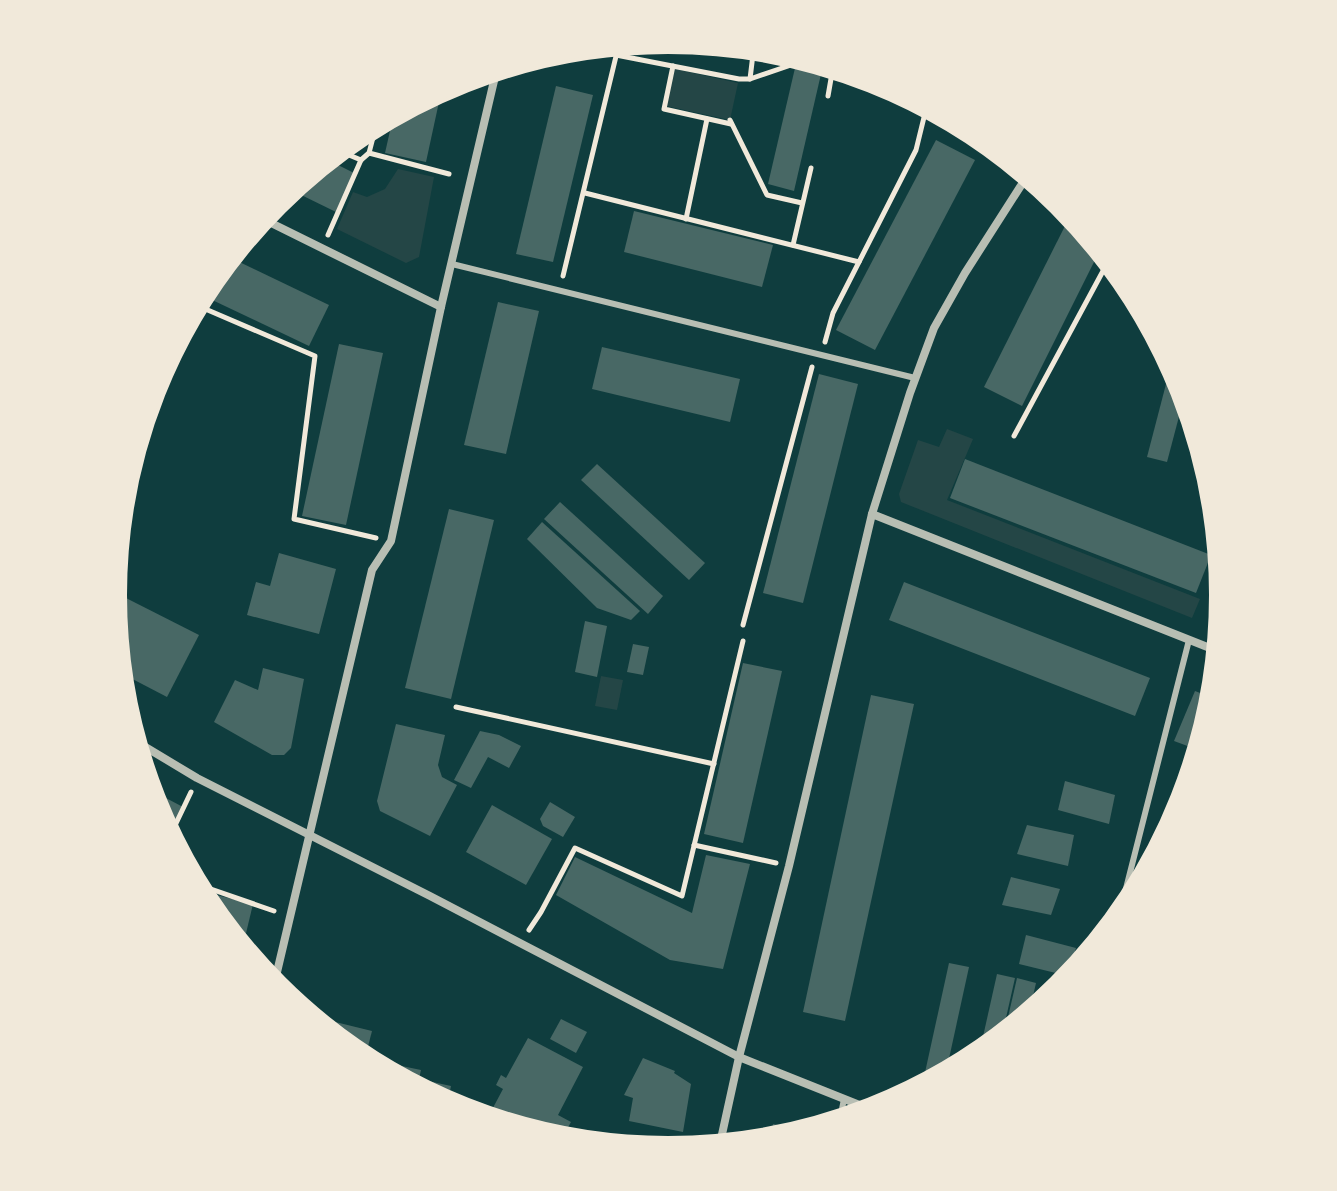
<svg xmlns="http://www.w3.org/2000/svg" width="1337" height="1191" font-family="'Sofia Sans Condensed',sans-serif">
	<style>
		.green { fill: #244646 }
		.building { fill: #486865 }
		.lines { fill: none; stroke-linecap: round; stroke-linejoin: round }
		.path { stroke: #f1e9da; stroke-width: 5 }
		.service { stroke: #b8beb3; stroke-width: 6 }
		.minor { stroke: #b8beb3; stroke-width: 8 }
		.rim { fill: none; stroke: #f1e9da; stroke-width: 4 }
	</style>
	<rect width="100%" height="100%" fill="#0f3d3e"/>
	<!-- green -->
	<g class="green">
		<path d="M 675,69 L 738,83 L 730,120 L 666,106 Z"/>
		<path d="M 398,169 L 434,177 L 419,257 L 406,263 L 337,229 L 353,192 L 367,197 L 385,189 Z"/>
		<path d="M 147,403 L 152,414 L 117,535 L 122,486 Z"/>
		<path d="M 947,429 L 973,439 L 947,500 L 1200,599 L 1192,618 L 901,502 L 899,494 L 918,440 L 939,447 Z"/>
		<path d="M 601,676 L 623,680 L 617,710 L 595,706 Z"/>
	</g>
	<!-- building -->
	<g class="building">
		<path d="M 795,68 L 821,74 L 794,191 L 768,184 Z"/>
		<path d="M 556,86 L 593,95 L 553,262 L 516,254 Z"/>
		<path d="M 442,88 L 426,162 L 385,153 L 394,113 Z"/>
		<path d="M 936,140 L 975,160 L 875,350 L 836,330 Z"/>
		<path d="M 326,159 L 354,173 L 336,212 L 289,189 Z"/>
		<path d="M 634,211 L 773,245 L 762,287 L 624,252 Z"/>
		<path d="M 1072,212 L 1101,248 L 1022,406 L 984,387 Z"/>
		<path d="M 229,257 L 329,305 L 309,346 L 208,298 Z"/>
		<path d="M 498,302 L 539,311 L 506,454 L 464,445 Z"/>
		<path d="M 339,344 L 383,353 L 346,525 L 302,516 Z"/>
		<path d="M 602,347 L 740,379 L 730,422 L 592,389 Z"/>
		<path d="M 1172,361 L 1186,390 L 1167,462 L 1147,457 Z"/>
		<path d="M 819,374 L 858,384 L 803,603 L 763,593 Z"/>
		<path d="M 1201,440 L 1210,471 L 1194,467 Z"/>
		<path d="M 965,459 L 1211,555 L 1196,593 L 950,498 Z"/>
		<path d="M 597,464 L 705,563 L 689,580 L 581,480 Z"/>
		<path d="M 560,502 L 663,596 L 648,614 L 544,519 Z"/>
		<path d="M 449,509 L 494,520 L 451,699 L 405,688 Z"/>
		<path d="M 542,522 L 640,611 L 631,620 L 597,608 L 527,539 Z"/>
		<path d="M 279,553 L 336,569 L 319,634 L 247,615 L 256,582 L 270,586 Z"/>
		<path d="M 904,582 L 1150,678 L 1135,716 L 889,620 Z"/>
		<path d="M 124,597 L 199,635 L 167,697 L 119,672 L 113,618 Z"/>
		<path d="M 585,621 L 607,626 L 597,677 L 575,672 Z"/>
		<path d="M 633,644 L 649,647 L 643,675 L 627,672 Z"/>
		<path d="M 743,663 L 782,671 L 743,843 L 704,834 Z"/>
		<path d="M 263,668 L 304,679 L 291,748 L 284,755 L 272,755 L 214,722 L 235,680 L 258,690 Z"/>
		<path d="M 1195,691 L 1216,699 L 1201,751 L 1174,741 Z"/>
		<path d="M 871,695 L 914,704 L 845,1021 L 803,1012 Z"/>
		<path d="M 396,724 L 445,735 L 438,765 L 442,777 L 457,785 L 430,836 L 380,811 L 377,801 Z"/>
		<path d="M 480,731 L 499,735 L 521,746 L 509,768 L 488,757 L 471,788 L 454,780 Z"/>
		<path d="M 1065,781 L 1115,795 L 1109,824 L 1058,810 Z"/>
		<path d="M 147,788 L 183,807 L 168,836 L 153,808 Z"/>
		<path d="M 550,802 L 575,817 L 563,837 L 543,826 L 540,819 Z"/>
		<path d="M 1173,804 L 1184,807 L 1173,829 L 1167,827 Z"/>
		<path d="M 492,805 L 552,839 L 526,885 L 466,852 Z"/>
		<path d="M 1027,825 L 1074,835 L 1068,866 L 1017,854 Z"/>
		<path d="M 706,855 L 750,864 L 723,969 L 670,960 L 556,895 L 575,857 L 692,913 Z"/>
		<path d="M 1011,877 L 1060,889 L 1051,915 L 1002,905 Z"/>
		<path d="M 208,893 L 253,904 L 242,950 L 205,905 Z"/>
		<path d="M 1026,935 L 1076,948 L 1068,976 L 1019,964 Z"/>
		<path d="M 949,963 L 969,967 L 945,1077 L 939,1080 L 924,1077 Z"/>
		<path d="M 997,974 L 1015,978 L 1001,1040 L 978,1059 Z"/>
		<path d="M 1017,978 L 1036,983 L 1028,1018 L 1003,1039 Z"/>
		<path d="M 315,1017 L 372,1031 L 364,1062 L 314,1022 Z"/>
		<path d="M 561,1019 L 587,1032 L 576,1053 L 550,1039 Z"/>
		<path d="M 528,1038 L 583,1067 L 558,1115 L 571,1122 L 560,1142 L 516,1119 L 511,1128 L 487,1119 L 503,1089 L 496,1085 L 501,1075 L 506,1078 Z"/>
		<path d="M 643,1058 L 675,1071 L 674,1073 L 691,1084 L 683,1132 L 629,1121 L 633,1098 L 624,1095 Z"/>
		<path d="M 397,1065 L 421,1070 L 419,1079 L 451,1086 L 447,1106 L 394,1078 Z"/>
		<path d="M 773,1124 L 811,1132 L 769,1143 Z"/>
	</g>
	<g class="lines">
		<!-- path -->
		<g class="path">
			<path d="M 616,55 L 739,79 L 750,79 L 794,64 L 832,73 L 828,96"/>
			<path d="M 673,66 L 664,109 L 731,124"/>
			<path d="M 750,79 L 754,46"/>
			<path d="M 730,120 L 767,195 L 802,203"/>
			<path d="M 337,150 L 361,160 L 369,153 L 377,122"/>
			<path d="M 369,153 L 449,174"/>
			<path d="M 585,193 L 859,262"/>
			<path d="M 686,219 L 707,119"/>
			<path d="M 328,235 L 361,160"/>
			<path d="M 793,245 L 811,168"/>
			<path d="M 563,276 L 618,48"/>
			<path d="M 203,308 L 315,356 L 294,519 L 376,538"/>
			<path d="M 825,342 L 833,313 L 916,150 L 927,105"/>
			<path d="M 1014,436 L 1110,258"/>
			<path d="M 743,625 L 812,367"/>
			<path d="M 456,707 L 714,764"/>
			<path d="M 169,838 L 191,792"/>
			<path d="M 694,845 L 776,863"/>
			<path d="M 180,859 L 196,867 L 205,887"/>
			<path d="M 202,899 L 205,887 L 274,911"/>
			<path d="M 529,930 L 541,912 L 575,848 L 682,896 L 743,641"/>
		</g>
		<!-- service -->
		<g class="service">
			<path d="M 452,264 L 915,378"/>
			<path d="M 1117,924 L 1189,640"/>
			<path d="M 839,1124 L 844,1099"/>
		</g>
		<!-- minor -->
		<g class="minor">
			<path d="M 261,218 L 441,307"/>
			<path d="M 872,514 L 1220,652"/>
			<path d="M 132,739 L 197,778 L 430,896 L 739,1057 L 877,1112"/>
			<path d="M 273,989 L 372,570 L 391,541 L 441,307 L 497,68"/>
			<path d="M 719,1148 L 739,1057 L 789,866 L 872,514 L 910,393 L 934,328 L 965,273 L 1029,173"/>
		</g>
	</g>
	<!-- crop -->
	<path d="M0 0H1337V1191H0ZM125 595a543 543 0 1 1 1086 0a543 543 0 1 1-1086 0Z" fill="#f1e9da" fill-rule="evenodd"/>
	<path class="rim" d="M125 595a543 543 0 1 1 1086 0a543 543 0 1 1-1086 0Z"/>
</svg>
